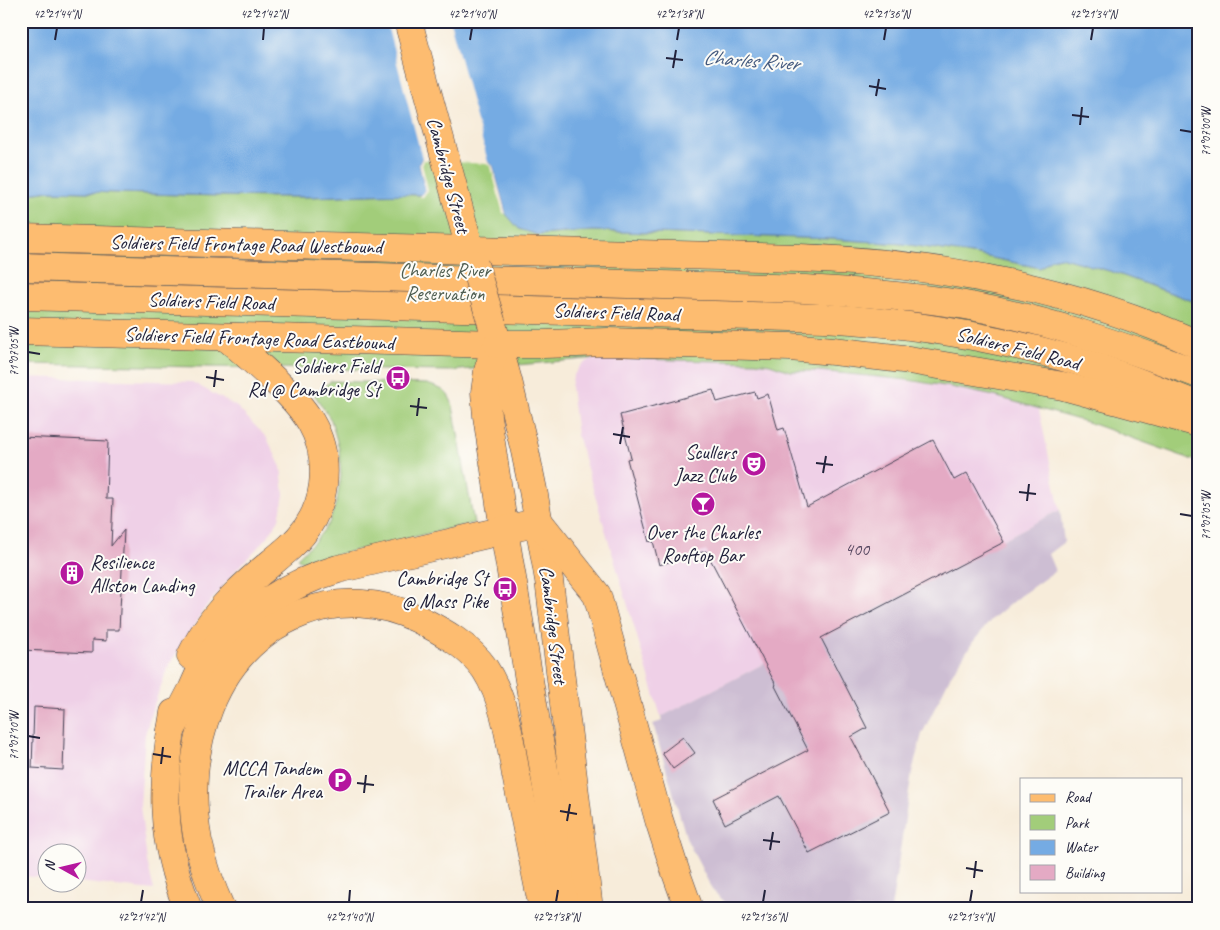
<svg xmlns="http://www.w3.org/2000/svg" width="1220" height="930" font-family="Caveat,sans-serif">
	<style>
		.built { fill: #efd0e7 }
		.industrial { fill: #cdbed3 }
		.green { fill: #a2cd7a; stroke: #62785a }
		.water { fill: #75abe3; stroke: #4c668f }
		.pier { fill: #f7ecda }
		.building { fill: #e4aac4 }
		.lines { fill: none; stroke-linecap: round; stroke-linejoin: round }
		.primary-casing { stroke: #424053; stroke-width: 29 }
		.motorway-casing { stroke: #424053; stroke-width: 29 }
		.primary { stroke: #fdbc6f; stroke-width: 28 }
		.motorway { stroke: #fdbc6f; stroke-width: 28 }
		.primary-bridge-casing { stroke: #424053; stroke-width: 29; stroke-linecap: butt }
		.primary-bridge { stroke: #fdbc6f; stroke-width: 28 }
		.ticks { fill: none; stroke: #22223b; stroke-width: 2 }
		.labels { text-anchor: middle; stroke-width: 4; stroke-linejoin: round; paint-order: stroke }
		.number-label { font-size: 18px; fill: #52445d }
		.street-label { font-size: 20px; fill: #22223b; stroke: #fdfcf7 }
		.park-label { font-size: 20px; fill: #4f5e51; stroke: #fdfcf7 }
		.poi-label { font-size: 20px; fill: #22223b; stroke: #fdfcf7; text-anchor: end }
		.water-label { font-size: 21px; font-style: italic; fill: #43597e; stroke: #fdfcf7 }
		.neatline { fill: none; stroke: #22223b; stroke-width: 2 }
		.ticks-label { font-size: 12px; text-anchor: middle; fill: #22223b }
	</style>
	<rect width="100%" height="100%" fill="#fdfcf7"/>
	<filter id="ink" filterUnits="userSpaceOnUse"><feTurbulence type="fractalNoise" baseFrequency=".02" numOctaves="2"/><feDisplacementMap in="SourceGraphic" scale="10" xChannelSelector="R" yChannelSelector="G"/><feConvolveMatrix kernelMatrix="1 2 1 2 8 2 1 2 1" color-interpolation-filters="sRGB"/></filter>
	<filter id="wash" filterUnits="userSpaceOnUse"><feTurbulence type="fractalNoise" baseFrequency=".0096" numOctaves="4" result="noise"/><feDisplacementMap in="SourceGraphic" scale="20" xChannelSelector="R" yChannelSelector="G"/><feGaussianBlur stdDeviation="1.12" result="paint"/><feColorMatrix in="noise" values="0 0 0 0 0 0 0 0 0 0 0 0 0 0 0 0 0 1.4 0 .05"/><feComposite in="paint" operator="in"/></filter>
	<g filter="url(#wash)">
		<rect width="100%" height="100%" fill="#f7ecda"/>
		<!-- built -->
		<g class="built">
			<path d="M 597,358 L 756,362 L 770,364 L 790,371 L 819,371 L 870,376 L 951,387 L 1038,405 L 1060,510 L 661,717 L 577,435 L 571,387 L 573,376 L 581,365 L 590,360 Z"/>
			<path d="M 21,377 L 192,382 L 237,407 L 267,438 L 281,467 L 284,495 L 279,519 L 267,538 L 236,570 L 202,612 L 168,667 L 151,713 L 145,735 L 140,806 L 147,861 L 154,890 L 78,882 L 78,852 L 48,852 L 47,878 L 21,876 Z"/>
		</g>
		<!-- industrial -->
		<path class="industrial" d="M 1060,510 L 1064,542 L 1048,554 L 1055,571 L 1017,598 L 991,620 L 973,642 L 951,675 L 922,734 L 912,772 L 891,909 L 733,909 L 713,891 L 687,840 L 653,724 L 662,721 L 661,717 Z"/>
		<!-- green -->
		<g class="green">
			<path d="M 422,158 L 488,162 L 538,235 L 593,231 L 832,239 L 903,244 L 937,249 L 978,255 L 1040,268 L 1051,259 L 1060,257 L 1113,272 L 1190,300 L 1199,304 L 1199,462 L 1090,423 L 994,396 L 951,387 L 908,380 L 819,371 L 790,371 L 770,364 L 756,362 L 597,358 L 449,371 L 21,364 L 21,195 L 50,191 C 132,193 214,197 296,197 C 338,197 380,193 421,195 L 419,164 Z"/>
			<path d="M 331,381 L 427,384 C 442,389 448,390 453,406 L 474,523 L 309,561 L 302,561 L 297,558 L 316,540 L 329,523 L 337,500 L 341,476 L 339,448 L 331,420 L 314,394 Z"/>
		</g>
		<!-- water -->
		<path class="water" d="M 21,21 L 1199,21 L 1199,304 L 1190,300 L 1113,272 L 1060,257 L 1051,259 L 1040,268 L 978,255 L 937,249 L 903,244 L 832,239 L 593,231 L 538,235 L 519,229 L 506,214 L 493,166 L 488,162 L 422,158 L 419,164 L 425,189 L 422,195 C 380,193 338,197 296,197 C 214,197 132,193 50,191 L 21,195 Z"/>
		<!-- pier -->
		<path class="pier" d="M 386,21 L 450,21 L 488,162 L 493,166 L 506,214 L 503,213 L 491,167 L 487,164 L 423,160 L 422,164 L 428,190 L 423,197 L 420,197 L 425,189 L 419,164 L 422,158 Z"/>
		<g id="blocks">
			<!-- building -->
			<g class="building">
				<path d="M 713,390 L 717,402 L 755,392 L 757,398 L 768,394 L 778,430 L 784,428 L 807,507 L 933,440 L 954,480 L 967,473 L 1004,542 L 821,638 L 867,728 L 851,737 L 890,812 L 809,853 L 779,796 L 725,824 L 713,799 L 808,750 L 775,686 L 776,685 L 706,551 L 659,565 L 653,541 L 649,542 L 627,459 L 631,458 L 620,415 Z"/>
				<path d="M 21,437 L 108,441 L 106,499 L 113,499 L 111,546 L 124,530 L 119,630 L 106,630 L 106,641 L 92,640 L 92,653 L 21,650 Z"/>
				<path d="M 34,707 L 65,709 L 63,770 L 32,768 Z"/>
				<path d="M 683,737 L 695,753 L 673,769 L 662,753 Z"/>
			</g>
		</g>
	</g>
	<g filter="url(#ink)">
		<use href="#blocks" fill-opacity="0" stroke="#424053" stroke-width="1"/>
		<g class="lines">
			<defs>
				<g id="primary">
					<path d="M 408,21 L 474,264"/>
					<path d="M 21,238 L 470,250"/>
					<path d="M 492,324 L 508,381 L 525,451 L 533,490 L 549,580 L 589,909"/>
					<path d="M 21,331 L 498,344"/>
					<path d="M 498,344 L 493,355 L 488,371 L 485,392 L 487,416 L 504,530 L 549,800 L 564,909"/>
				</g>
				<g id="motorway">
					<path d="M 470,250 L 800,258 C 936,263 1074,288 1199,345"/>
					<path d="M 21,267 L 805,289 C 859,292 912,296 965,305 C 1045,319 1123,346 1199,374"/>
					<path d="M 21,296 L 825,318 C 906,323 985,335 1063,357 C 1110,370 1154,388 1199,406"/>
					<path d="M 498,344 L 544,344 L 608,342 L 790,347 L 833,351 L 903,359 L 1063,386 L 1199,423"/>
					<path d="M 191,656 C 203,632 219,610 238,592 C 254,576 273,562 290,547 C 308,531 320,509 323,485 C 329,434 303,406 269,375 C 255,362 241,349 226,337"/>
					<path d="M 174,713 C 161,786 160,839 188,909"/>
					<path d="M 171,731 C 178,717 185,703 192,690 C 197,679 201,668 208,659 C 238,614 287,584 338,569 L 539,522 L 597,595 L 659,820 L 675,870 L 689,909"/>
					<path d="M 221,909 C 211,887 203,864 198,841 C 181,752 211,648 302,613 C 339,598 382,601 418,619 C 442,631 469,646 485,669 C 505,700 510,740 516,775 C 525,820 534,864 543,909"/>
				</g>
			</defs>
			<!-- primary casing -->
			<use href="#primary" class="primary-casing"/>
			<!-- motorway casing -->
			<use href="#motorway" class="motorway-casing"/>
			<!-- primary -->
			<use href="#primary" class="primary"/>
			<!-- motorway -->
			<use href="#motorway" class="motorway"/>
			<defs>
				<path id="primary-bridge" d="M 474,264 L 492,324"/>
			</defs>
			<!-- primary-bridge casing -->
			<use href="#primary-bridge" class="primary-bridge-casing"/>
			<!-- primary-bridge -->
			<use href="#primary-bridge" class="primary-bridge"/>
		</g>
	</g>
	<!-- ticks -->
	<path class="ticks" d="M 55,40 L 57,28M 263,40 L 264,28M 470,40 L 472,28M 677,40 L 679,28M 884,40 L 886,28M 1091,40 L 1093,28M 666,58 L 683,60M 673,68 L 676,50M 869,86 L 886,89M 876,96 L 879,79M 1072,115 L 1089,117M 1080,125 L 1082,107M 1180,130 L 1192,132M 28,352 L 40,354M 206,377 L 224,380M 214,387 L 216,370M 410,406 L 427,408M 417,416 L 419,398M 613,434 L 630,437M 620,444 L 623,427M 816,463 L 833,465M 823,473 L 826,456M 1019,492 L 1036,494M 1027,501 L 1029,484M 1180,514 L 1192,516M 28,736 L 40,738M 153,754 L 171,757M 161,764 L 163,747M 357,783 L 374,785M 364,793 L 366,775M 560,811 L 577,814M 567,821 L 570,804M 763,840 L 780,842M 770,850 L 773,832M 966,868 L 983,871M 974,878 L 976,861M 141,902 L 143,890M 349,902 L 350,890M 556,902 L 558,890M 763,902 L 765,890M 970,902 L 972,890"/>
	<!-- icons -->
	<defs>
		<symbol id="bus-disc" viewBox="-11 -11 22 22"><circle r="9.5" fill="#b5179e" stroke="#fdfcf7"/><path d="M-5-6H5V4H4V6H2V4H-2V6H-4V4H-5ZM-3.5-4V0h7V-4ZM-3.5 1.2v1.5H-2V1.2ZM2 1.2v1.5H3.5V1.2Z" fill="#fff"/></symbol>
		<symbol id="theatre-disc" viewBox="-11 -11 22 22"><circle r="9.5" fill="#b5179e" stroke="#fdfcf7"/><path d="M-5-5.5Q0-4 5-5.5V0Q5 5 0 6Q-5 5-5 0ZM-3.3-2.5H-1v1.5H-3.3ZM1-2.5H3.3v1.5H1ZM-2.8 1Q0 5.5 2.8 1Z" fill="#fff"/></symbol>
		<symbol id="bar-disc" viewBox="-11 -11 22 22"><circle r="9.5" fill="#b5179e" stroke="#fdfcf7"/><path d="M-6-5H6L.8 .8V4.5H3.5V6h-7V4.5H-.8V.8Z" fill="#fff"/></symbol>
		<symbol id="building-disc" viewBox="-11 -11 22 22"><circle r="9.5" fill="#b5179e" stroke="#fdfcf7"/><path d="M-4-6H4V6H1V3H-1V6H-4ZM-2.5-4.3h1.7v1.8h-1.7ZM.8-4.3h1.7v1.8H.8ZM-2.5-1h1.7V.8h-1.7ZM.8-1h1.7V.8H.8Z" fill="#fff"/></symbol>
		<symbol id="parking-disc" viewBox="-11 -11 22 22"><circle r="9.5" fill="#b5179e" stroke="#fdfcf7"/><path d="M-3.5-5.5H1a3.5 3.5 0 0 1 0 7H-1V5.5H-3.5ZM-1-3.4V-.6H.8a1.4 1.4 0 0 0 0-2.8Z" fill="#fff"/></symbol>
	</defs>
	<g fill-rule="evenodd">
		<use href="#bus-disc" x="384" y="364" width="28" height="28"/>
		<use href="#theatre-disc" x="740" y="450" width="28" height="28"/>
		<use href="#bar-disc" x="689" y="490" width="28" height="28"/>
		<use href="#building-disc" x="58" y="559" width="28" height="28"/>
		<use href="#bus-disc" x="491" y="575" width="28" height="28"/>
		<use href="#parking-disc" x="326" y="766" width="28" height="28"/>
	</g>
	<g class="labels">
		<!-- number labels -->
		<g class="number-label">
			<text x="857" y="555">400</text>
		</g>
		<!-- street labels -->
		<g class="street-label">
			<text transform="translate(449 175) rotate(75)" y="7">Cambridge Street</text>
			<text transform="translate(246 244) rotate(1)" y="7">Soldiers Field Frontage Road Westbound</text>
			<text transform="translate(211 301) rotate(2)" y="7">Soldiers Field Road</text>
			<text transform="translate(616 312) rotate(2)" y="7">Soldiers Field Road</text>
			<text transform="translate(259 338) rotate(2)" y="7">Soldiers Field Frontage Road Eastbound</text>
			<text transform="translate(1018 348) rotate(14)" y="7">Soldiers Field Road</text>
			<text transform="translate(554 625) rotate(83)" y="7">Cambridge Street</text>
		</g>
		<!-- park labels -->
		<g class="park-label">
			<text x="445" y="277">Charles River<tspan x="445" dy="23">Reservation</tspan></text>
		</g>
		<!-- poi labels -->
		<g class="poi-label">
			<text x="380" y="373">Soldiers Field<tspan x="380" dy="23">Rd @ Cambridge St</tspan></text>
			<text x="736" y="459">Scullers<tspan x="736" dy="23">Jazz Club</tspan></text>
			<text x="703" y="539" text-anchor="middle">Over the Charles<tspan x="703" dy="23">Rooftop Bar</tspan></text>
			<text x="90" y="569" text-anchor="start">Resilience<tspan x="90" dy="23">Allston Landing</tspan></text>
			<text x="488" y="585">Cambridge St<tspan x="488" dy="23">@ Mass Pike</tspan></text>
			<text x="322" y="775">MCCA Tandem<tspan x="322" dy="23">Trailer Area</tspan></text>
		</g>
		<!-- water labels -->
		<g class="water-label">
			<text transform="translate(751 60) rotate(4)" y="7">Charles River</text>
		</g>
	</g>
	<!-- margin -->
	<rect width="1220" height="930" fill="none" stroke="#fdfcf7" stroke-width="55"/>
	<!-- legend -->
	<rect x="1020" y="778" width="162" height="115" fill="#fdfcf7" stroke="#a5a5ac"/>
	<rect x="1030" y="794" width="25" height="8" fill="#fdbc6f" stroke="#a5a5ac"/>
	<text x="1065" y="802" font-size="15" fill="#22223b">Road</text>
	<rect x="1030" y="815" width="25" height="15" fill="#a2cd7a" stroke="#a5a5ac"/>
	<text x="1065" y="828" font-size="15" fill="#22223b">Park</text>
	<rect x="1030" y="840" width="25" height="15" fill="#75abe3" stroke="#a5a5ac"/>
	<text x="1065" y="852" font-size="15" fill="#22223b">Water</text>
	<rect x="1030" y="865" width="25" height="15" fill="#e4aac4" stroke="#a5a5ac"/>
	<text x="1065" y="878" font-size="15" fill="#22223b">Building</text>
	<!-- north arrow -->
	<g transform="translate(62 868) rotate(278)"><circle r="24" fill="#fdfcf7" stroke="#a5a5ac"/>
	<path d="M0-4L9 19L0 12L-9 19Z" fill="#b5179e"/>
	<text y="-8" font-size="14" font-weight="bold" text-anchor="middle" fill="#22223b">N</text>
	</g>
	<rect x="28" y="28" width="1164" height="874" class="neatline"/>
	<g class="ticks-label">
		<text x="57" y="18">42°21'44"N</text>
		<text x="264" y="18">42°21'42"N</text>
		<text x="472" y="18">42°21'40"N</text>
		<text x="679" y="18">42°21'38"N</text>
		<text x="886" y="18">42°21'36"N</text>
		<text x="1093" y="18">42°21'34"N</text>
		<text transform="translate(1206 132) rotate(-90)" y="4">71°07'00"W</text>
		<text transform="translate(14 352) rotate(-90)" y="4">71°07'05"W</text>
		<text transform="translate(1206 516) rotate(-90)" y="4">71°07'05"W</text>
		<text transform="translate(14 736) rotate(-90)" y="4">71°07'10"W</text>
		<text x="141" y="921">42°21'42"N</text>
		<text x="349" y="921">42°21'40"N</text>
		<text x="556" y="921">42°21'38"N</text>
		<text x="763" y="921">42°21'36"N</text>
		<text x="970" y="921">42°21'34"N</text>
	</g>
</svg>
